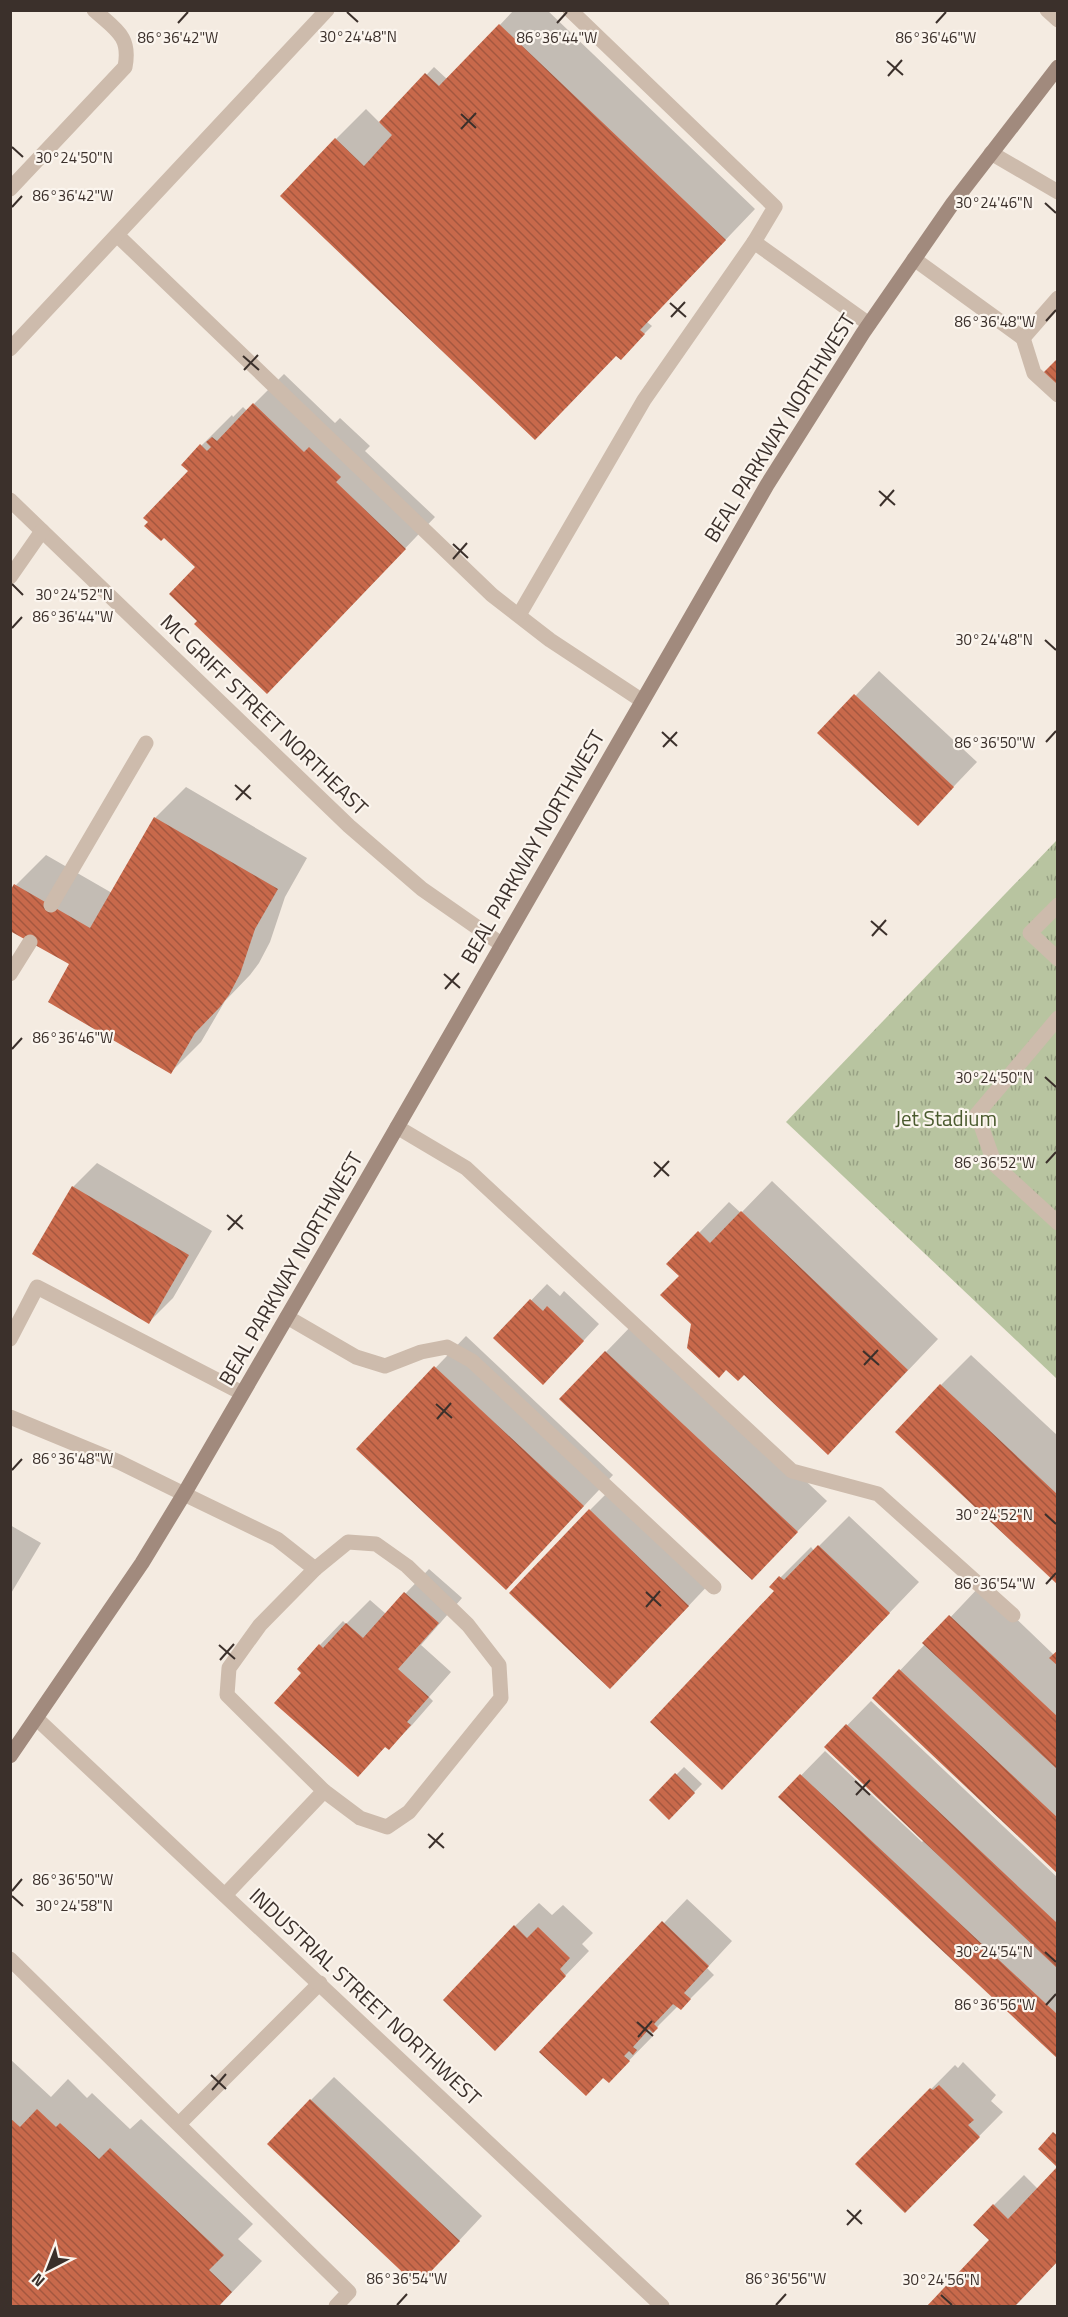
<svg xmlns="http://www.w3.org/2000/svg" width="1068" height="2317" font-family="'Titillium Web',sans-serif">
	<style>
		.grass { fill: url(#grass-tufts) }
		.shadow { fill: #0003 }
		.building { fill: url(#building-back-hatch) }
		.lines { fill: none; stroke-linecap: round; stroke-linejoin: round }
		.service { stroke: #cdbbac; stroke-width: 15 }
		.minor { stroke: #cdbbac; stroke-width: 15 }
		.tertiary { stroke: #cdbbac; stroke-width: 15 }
		.secondary { stroke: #a18a7d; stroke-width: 15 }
		.ticks { fill: none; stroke: #3b302b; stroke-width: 2 }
		.labels { text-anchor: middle; stroke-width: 4.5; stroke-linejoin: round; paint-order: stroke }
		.street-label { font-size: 21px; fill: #3b302b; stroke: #fbf5ee }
		.park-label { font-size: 21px; fill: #4a5a2e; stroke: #fbf5ee }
		.ticks-label { font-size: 15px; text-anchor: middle; fill: #3b302b; stroke: #fbf5ee; stroke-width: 4.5; stroke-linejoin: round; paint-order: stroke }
	</style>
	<defs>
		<pattern id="grass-tufts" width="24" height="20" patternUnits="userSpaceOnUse" patternTransform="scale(1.5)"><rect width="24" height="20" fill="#b8c4a0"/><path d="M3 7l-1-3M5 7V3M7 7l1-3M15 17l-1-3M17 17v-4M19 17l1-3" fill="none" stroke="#97a083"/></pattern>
		<pattern id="building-back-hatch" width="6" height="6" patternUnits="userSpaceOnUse" patternTransform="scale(1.5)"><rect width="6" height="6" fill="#c8694b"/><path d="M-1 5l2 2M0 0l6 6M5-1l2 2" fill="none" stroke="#a4573f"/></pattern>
	</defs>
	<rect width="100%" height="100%" fill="#f4ebe1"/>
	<!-- grass -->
	<path class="grass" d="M 1057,840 L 1057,1379 L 786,1122 Z"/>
	<!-- shadow -->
	<g class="shadow">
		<path d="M 514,10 L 547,10 L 755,209 L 647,322 L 652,326 L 628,350 L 616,354 L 566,408 L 336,139 L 366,109 L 380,123 L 434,67 L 448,80 Z"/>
		<path d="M 284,374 L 335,423 L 340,418 L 370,446 L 365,451 L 435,517 L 298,661 L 199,621 L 197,567 L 164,536 L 201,446 L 232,415 L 233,417 L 243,407 L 247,411 Z"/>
		<path d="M 879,671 L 977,762 L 918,824 L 820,733 Z"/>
		<path d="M 186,787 L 307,858 L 285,897 L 270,942 L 259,963 L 250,975 L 225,1001 L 201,1042 L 171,1072 L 71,964 L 16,885 L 46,855 L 112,893 L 155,818 Z"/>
		<path d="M 97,1163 L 212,1231 L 173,1298 L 149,1322 L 73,1187 Z"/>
		<path d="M 772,1181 L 938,1339 L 858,1423 L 693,1324 L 681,1276 L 669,1264 L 729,1202 L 741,1213 Z"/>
		<path d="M 547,1284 L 560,1296 L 564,1291 L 599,1324 L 559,1367 L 495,1338 Z"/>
		<path d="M 636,1321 L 827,1501 L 752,1578 L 606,1352 Z"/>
		<path d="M 466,1336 L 613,1475 L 536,1557 L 358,1449 Z"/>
		<path d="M 971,1355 L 1058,1436 L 1058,1583 L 941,1385 Z"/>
		<path d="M 613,1487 L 712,1581 L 634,1664 L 590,1510 Z"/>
		<path d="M 849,1516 L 919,1582 L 722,1788 L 776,1591 L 771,1587 L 811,1547 L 814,1551 Z"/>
		<path d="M 10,1525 L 41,1543 L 10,1595 Z"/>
		<path d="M 429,1569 L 462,1598 L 421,1645 L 451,1672 L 429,1697 L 433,1701 L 412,1725 L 389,1748 L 386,1746 L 357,1775 L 303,1673 L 320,1645 L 343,1621 L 346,1624 L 370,1600 L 386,1614 Z"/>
		<path d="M 981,1585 L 1054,1655 L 1058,1652 L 1058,1872 L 874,1698 Z"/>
		<path d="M 871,1701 L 1058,1878 L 1058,2057 L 780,1797 L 825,1751 L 922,1842 L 924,1840 L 826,1747 Z"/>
		<path d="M 684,1767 L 702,1784 L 669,1818 L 651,1800 Z"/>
		<path d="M 687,1899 L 732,1941 L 707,1968 L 714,1975 L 681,2008 L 678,2006 L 659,2025 L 651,2035 L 652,2037 L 609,2081 L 604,2076 L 541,2052 Z"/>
		<path d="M 539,1903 L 552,1915 L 563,1905 L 593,1933 L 582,1944 L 589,1951 L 518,2025 L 515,1926 Z"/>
		<path d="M 10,2059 L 51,2097 L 68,2079 L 87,2098 L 92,2093 L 130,2129 L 141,2119 L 253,2224 L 238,2239 L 262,2261 L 219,2306 L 10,2306 Z"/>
		<path d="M 963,2062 L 996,2095 L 991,2101 L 1003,2112 L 905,2211 L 857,2164 L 955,2065 L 958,2068 Z"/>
		<path d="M 334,2077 L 482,2216 L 441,2260 L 311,2100 Z"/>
		<path d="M 1024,2175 L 1038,2189 L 1058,2261 L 1015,2306 L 929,2306 L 991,2240 L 994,2205 Z"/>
	</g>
	<!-- building -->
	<g class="building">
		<path d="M 499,24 L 726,240 L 640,330 L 645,334 L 621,360 L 616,356 L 535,440 L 280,196 L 335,138 L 364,166 L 392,135 L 379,122 L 425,73 L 439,86 Z"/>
		<path d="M 1058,358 L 1058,388 L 1042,374 Z"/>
		<path d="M 253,403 L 304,452 L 309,447 L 341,477 L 336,482 L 406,549 L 267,694 L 194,624 L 197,621 L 169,594 L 195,567 L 164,538 L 161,541 L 144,526 L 148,522 L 143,518 L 188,471 L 181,465 L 200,444 L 207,451 L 211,447 L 206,442 L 212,437 L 217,441 Z"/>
		<path d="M 854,694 L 954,787 L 918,826 L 817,733 Z"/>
		<path d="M 154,817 L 278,889 L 255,929 L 240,974 L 229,995 L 220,1007 L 195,1033 L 171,1074 L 48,1002 L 69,964 L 10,931 L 10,891 L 14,884 L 90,928 Z"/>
		<path d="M 72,1186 L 189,1255 L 149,1324 L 32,1254 Z"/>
		<path d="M 741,1211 L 908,1370 L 828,1455 L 744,1375 L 738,1381 L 726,1370 L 719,1378 L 687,1348 L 691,1324 L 660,1295 L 679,1276 L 666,1264 L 698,1231 L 710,1243 Z"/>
		<path d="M 530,1299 L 543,1311 L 547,1306 L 584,1341 L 543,1385 L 493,1338 Z"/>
		<path d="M 605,1351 L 798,1532 L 752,1580 L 559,1399 Z"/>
		<path d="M 434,1366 L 584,1506 L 506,1590 L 356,1449 Z"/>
		<path d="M 940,1384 L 1058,1495 L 1058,1585 L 895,1432 Z"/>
		<path d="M 589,1509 L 689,1606 L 610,1689 L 509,1593 Z"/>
		<path d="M 818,1545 L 890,1613 L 722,1790 L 650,1722 L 774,1591 L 769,1587 L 779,1576 L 784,1580 Z"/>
		<path d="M 404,1592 L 439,1623 L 398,1669 L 429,1697 L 407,1722 L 411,1725 L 389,1750 L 385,1747 L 358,1777 L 274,1703 L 301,1673 L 297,1669 L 319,1644 L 323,1648 L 346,1623 L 363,1638 Z"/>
		<path d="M 949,1615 L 1058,1717 L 1058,1770 L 922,1643 Z"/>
		<path d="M 1058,1650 L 1058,1666 L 1049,1658 Z"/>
		<path d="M 899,1669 L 1058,1818 L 1058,1874 L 872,1698 Z"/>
		<path d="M 846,1724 L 1058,1924 L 1058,1969 L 824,1747 Z"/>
		<path d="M 675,1773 L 695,1793 L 669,1820 L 649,1800 Z"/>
		<path d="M 800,1774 L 1058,2015 L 1058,2059 L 778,1797 Z"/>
		<path d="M 662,1921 L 709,1966 L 684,1993 L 691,1999 L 681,2010 L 673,2004 L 654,2024 L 658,2028 L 653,2033 L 649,2029 L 633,2047 L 637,2050 L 633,2055 L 629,2051 L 624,2056 L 630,2061 L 609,2083 L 603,2078 L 586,2096 L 539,2052 Z"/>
		<path d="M 514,1925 L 527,1938 L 538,1927 L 570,1958 L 560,1969 L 566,1976 L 495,2051 L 443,2000 Z"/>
		<path d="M 939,2085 L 974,2120 L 968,2125 L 980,2137 L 905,2213 L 855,2164 L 930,2088 L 933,2090 Z"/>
		<path d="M 310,2099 L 460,2241 L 417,2286 L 267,2144 Z"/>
		<path d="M 37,2109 L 56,2127 L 60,2123 L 99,2159 L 110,2148 L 224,2255 L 209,2270 L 232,2292 L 219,2306 L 10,2306 L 10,2118 L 20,2127 Z"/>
		<path d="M 1053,2132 L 1058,2136 L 1058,2261 L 1015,2306 L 927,2306 L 989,2240 L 973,2225 L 993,2204 L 1008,2219 L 1057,2167 L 1038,2149 Z"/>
	</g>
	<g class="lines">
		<!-- service -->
		<g class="service">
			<path d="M 570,10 L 775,207 L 754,242 L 869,324"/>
			<path d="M 991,153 L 1058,192"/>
			<path d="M 10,189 L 125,67 C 131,36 116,30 94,10"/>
			<path d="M 117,235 L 492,595 L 550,640 L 641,700"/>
			<path d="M 914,259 L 1023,338 L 1058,298"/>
			<path d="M 1023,338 L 1034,373 L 1058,395"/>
			<path d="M 10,349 L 327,10"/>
			<path d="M 519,615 L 644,400 L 754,242"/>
			<path d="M 51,905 L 146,743"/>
			<path d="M 1058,905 L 1030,933 L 1058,959"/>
			<path d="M 10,974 L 30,942"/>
			<path d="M 1058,1018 L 977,1114 L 995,1165 L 1058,1223"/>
			<path d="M 397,1127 L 466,1168 L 792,1471 L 878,1494 L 1013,1615"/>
			<path d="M 287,1317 L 356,1357 L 385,1366 L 421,1352 L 447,1347 L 472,1361 L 714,1587"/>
			<path d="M 10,1339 L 37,1287 L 242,1393"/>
			<path d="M 184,1494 L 277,1539 L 315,1569 L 260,1625 L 229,1668 L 227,1695 L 324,1791 L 225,1895"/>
			<path d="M 315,1569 L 348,1542 L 376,1544 L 407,1566 L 468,1625 L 499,1665 L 501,1698 L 409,1812 L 387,1827 L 360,1818 L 324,1791"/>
			<path d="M 10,1959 L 349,2292 L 336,2306"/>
			<path d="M 179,2124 L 320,1983"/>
		</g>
		<!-- minor -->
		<g class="minor">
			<path d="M 10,500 L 349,826 L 422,889 L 501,944"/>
			<path d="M 10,577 L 42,531"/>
			<path d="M 37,1719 L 662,2306"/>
		</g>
		<!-- tertiary -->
		<g class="tertiary">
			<path d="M 1047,10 L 1058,20"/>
			<path d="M 10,1417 L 119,1462 L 184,1494"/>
		</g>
		<!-- secondary -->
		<path class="secondary" d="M 10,1756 L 142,1563 L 184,1494 L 362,1188 L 767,485 L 863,333 L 953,203 L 1058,67"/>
	</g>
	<!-- ticks -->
	<path class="ticks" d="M 347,12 L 358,22M 178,23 L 188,12M 557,23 L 567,12M 936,23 L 946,12M 887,61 L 903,75M 888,76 L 902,60M 461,114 L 476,128M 461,129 L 476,113M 12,147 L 23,157M 1045,203 L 1056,213M 12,207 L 22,196M 670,303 L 686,317M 671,317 L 685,302M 1046,321 L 1056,310M 243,356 L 259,370M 244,370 L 258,355M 879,491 L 895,505M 880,506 L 894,490M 453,544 L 468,558M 453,559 L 467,543M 12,584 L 23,595M 12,628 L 22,617M 1045,640 L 1056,650M 662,732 L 677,746M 1046,742 L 1056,731M 663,747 L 677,732M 235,785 L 251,799M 236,800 L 250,785M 871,921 L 887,935M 872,936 L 886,920M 444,974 L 460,988M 445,989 L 459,973M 12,1049 L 22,1038M 1045,1077 L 1056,1087M 654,1162 L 669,1176M 1046,1163 L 1056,1152M 654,1177 L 669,1161M 227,1215 L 243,1229M 228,1230 L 242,1215M 863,1351 L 879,1365M 864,1365 L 878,1350M 436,1404 L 452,1418M 437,1419 L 451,1403M 12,1470 L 22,1459M 1045,1514 L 1056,1524M 1046,1584 L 1056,1573M 646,1592 L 661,1606M 646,1607 L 660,1591M 219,1645 L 235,1659M 220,1660 L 234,1644M 855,1781 L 870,1795M 856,1795 L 870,1780M 428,1834 L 444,1848M 429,1848 L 443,1833M 12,1891 L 22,1879M 12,1896 L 23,1906M 1045,1952 L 1056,1962M 1046,2005 L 1056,1994M 637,2022 L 653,2036M 638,2037 L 652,2021M 211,2075 L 226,2089M 212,2090 L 226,2074M 847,2210 L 862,2224M 847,2225 L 861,2210M 941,2295 L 952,2305M 397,2305 L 407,2294M 776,2305 L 786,2294"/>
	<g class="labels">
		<!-- street labels -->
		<g class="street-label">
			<text transform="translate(780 428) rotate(-58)" y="7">BEAL PARKWAY NORTHWEST</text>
			<text transform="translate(264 715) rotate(44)" y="7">MC GRIFF STREET NORTHEAST</text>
			<text transform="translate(533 847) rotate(-60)" y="7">BEAL PARKWAY NORTHWEST</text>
			<text transform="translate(291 1269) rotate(-60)" y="7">BEAL PARKWAY NORTHWEST</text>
			<text transform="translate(365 1997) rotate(43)" y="7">INDUSTRIAL STREET NORTHWEST</text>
		</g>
		<!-- park labels -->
		<g class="park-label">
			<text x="946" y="1126">Jet Stadium</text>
		</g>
	</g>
	<g class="ticks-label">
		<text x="358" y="42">30°24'48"N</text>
		<text x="178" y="43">86°36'42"W</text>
		<text x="557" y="43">86°36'44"W</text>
		<text x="936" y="43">86°36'46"W</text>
		<text x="74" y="163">30°24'50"N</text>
		<text x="73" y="201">86°36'42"W</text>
		<text x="994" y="208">30°24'46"N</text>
		<text x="995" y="327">86°36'48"W</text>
		<text x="74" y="600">30°24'52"N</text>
		<text x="73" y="622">86°36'44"W</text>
		<text x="994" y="645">30°24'48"N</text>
		<text x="995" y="748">86°36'50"W</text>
		<text x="73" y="1043">86°36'46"W</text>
		<text x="994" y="1083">30°24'50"N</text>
		<text x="995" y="1168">86°36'52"W</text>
		<text x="73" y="1464">86°36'48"W</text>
		<text x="994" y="1520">30°24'52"N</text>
		<text x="995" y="1589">86°36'54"W</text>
		<text x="73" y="1885">86°36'50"W</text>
		<text x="74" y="1911">30°24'58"N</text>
		<text x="994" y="1957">30°24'54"N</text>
		<text x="995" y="2010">86°36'56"W</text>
		<text x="407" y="2284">86°36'54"W</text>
		<text x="786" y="2284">86°36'56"W</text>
		<text x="941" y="2285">30°24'56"N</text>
	</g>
	<!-- border -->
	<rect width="1068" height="2317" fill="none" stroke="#3b302b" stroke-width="24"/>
	<!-- north arrow -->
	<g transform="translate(48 2269) rotate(222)" stroke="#fbf5ee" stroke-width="4.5" paint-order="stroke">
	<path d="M0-4.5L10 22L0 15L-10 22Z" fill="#3b302b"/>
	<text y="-9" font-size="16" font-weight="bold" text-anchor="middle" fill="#3b302b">N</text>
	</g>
</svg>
